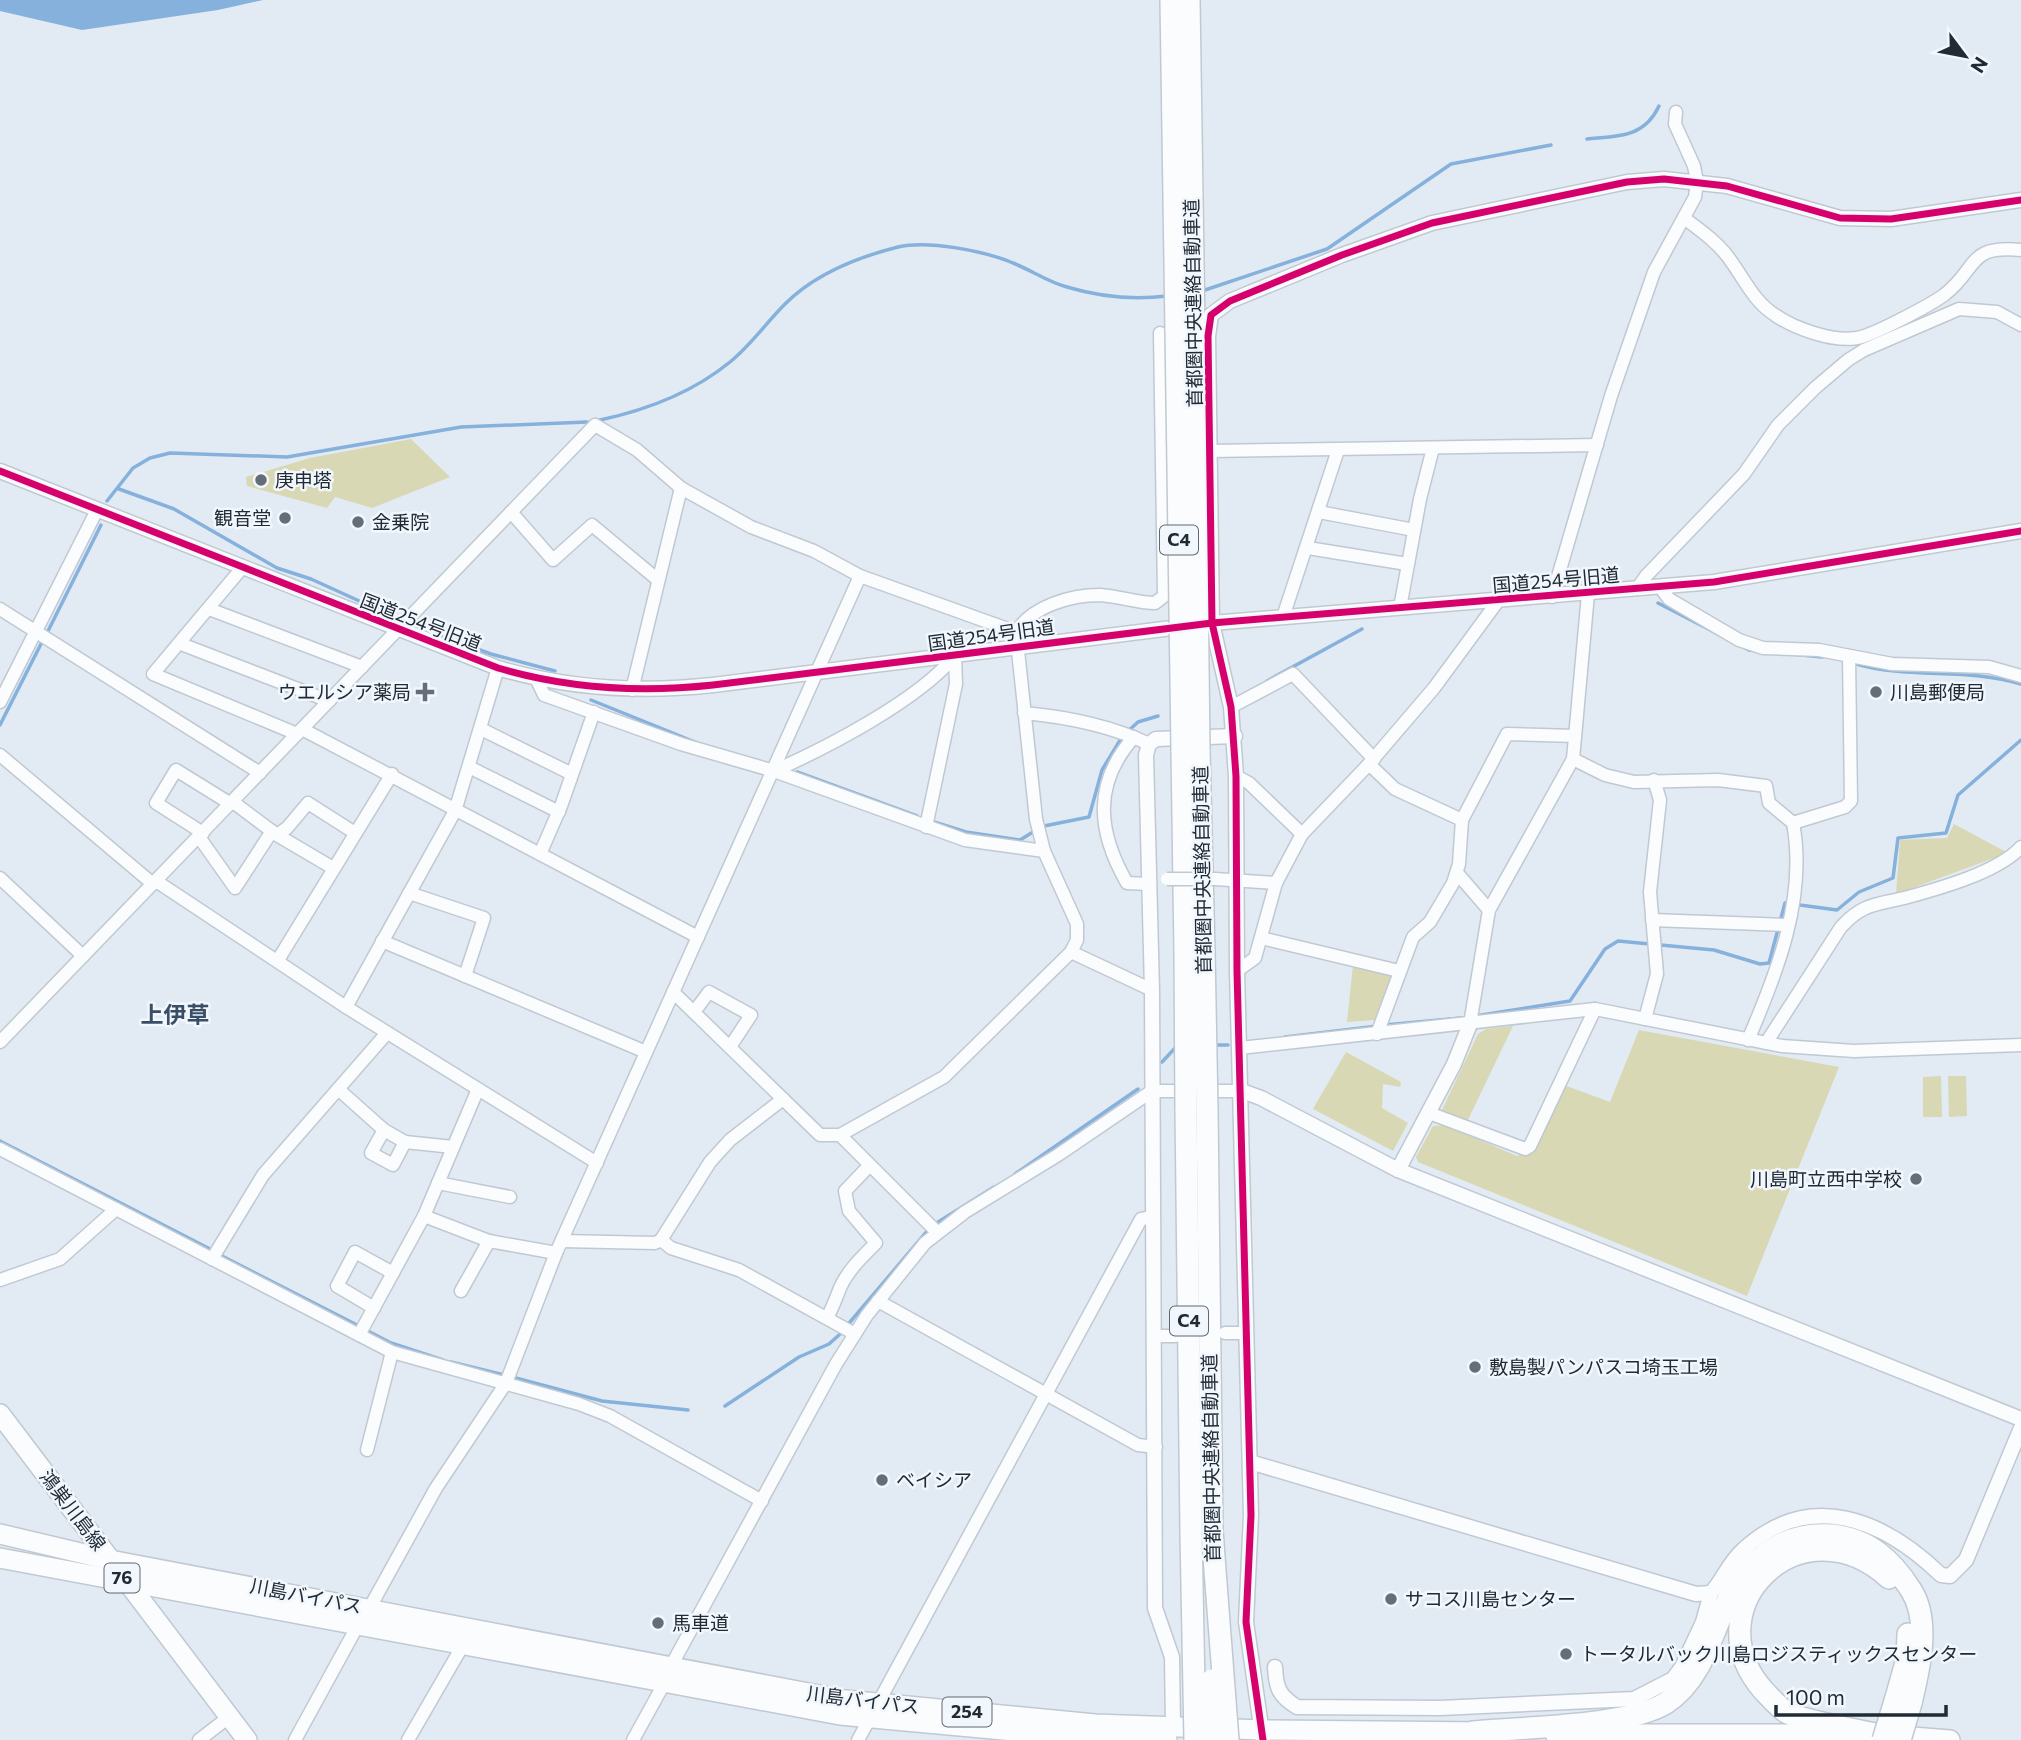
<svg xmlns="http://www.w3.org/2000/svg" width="2021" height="1740" font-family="Commissioner,'Noto Sans JP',sans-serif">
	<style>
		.green { fill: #d8d8b4 }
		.water { fill: #85b1dc }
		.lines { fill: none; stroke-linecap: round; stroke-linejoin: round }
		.stream { stroke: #85b1dc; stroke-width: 3.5 }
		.minor-casing { stroke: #c0c9d2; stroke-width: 15 }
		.tertiary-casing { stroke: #c0c9d2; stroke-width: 17 }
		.primary-casing { stroke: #c0c9d2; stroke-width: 22 }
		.trunk-casing { stroke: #c0c9d2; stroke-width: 22 }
		.motorway-casing { stroke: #c0c9d2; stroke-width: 24 }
		.minor { stroke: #fbfcfd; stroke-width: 12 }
		.tertiary { stroke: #fbfcfd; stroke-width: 14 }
		.primary { stroke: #fbfcfd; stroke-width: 19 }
		.trunk { stroke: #fbfcfd; stroke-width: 19 }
		.motorway { stroke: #fbfcfd; stroke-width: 21 }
		.minor-bridge-casing { stroke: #c0c9d2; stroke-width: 15; stroke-linecap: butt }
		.motorway-bridge-casing { stroke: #c0c9d2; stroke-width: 24; stroke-linecap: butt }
		.minor-bridge { stroke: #fbfcfd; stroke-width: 12 }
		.motorway-bridge { stroke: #fbfcfd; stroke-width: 21 }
		.cycleway-casing { stroke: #f1f7fc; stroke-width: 11 }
		.cycleway { stroke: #d6006c; stroke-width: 7 }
		.poi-dot { fill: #656e78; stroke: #f1f7fc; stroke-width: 2.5 }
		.labels { text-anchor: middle; stroke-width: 5; stroke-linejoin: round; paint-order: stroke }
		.shield { fill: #f1f7fc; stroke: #5f6871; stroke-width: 2 }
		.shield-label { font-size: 18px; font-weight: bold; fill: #212b35 }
		.street-label { font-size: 19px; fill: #212b35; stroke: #f1f7fc }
		.poi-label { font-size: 19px; fill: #212b35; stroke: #f1f7fc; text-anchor: start }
		.quarter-label { font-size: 23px; font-weight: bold; fill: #394f65; stroke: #f1f7fc }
	</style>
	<rect width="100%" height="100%" fill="#e2ebf4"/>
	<!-- green -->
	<g class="green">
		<path d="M 411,439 L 450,477 L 372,508 L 335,497 L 327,508 L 247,486 L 246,477 L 310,458 Z"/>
		<path d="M 1954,824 L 2008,853 L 1896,894 L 1900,840 L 1947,838 Z"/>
		<path d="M 1353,965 L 1392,977 L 1375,1020 L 1347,1022 Z"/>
		<path d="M 1513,1026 L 1466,1124 L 1443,1114 L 1442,1110 L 1478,1034 L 1486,1029 Z"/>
		<path d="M 1639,1030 L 1839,1067 L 1747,1296 L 1418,1162 L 1416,1157 L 1433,1126 L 1445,1125 L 1517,1156 L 1532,1151 L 1564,1085 L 1610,1102 Z"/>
		<path d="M 1346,1052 L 1401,1082 L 1400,1087 L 1383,1084 L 1382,1108 L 1408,1123 L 1393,1151 L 1313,1109 Z"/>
		<path d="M 1941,1076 L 1942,1117 L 1923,1117 L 1923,1077 Z"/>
		<path d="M 1948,1076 L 1966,1076 L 1967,1116 L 1949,1117 Z"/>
	</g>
	<!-- water -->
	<path class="water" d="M 0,0 L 263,0 L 218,10 L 82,30 L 0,11 Z"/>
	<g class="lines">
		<!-- stream -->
		<g class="stream">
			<path d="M 1587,139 C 1618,136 1644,138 1659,106"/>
			<path d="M 1202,291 L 1327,249 L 1451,164 L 1551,145"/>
			<path d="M 600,420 C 647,410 692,393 730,362 C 751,345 766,323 785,304 C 815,274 858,257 898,247 C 928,240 985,251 1013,263 C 1031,270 1048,282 1067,287 C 1100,297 1132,300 1167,296"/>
			<path d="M 119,489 L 174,509 L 277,568 L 311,579 L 401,620"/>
			<path d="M 107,501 L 133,468 L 150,458 L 170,453 L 287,457 L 461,427 L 587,422"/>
			<path d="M 1658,603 L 1749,650 L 1822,657"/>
			<path d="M 408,624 L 491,654 L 555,671"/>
			<path d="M 47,633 L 101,525"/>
			<path d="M 1853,663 C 1908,680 1966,667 2021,684"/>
			<path d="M 1267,681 L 1362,629"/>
			<path d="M 591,700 L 700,744"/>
			<path d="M 0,725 L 43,640"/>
			<path d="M 1127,732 L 1138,722 L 1158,716"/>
			<path d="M 797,772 L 917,816"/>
			<path d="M 934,822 L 966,832 L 1020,840 L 1033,832"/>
			<path d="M 1044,826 L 1089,817 L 1102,770 L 1122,737"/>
			<path d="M 1475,1016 L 1570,1001 L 1605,949 L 1618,941 L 1714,950 L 1760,964 L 1769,963 L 1785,903 L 1837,910 L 1859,892 L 1893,878 L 1898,838 L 1946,833 L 1958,795 L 2021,740"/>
			<path d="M 1385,1025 L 1461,1018"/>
			<path d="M 1285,1037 L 1378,1026"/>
			<path d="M 1213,1045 L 1228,1045"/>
			<path d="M 1162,1062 L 1177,1046"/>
			<path d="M 0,1141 L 210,1249"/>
			<path d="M 1015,1174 L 1138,1089"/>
			<path d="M 935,1224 L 994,1187"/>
			<path d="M 220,1255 L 359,1326"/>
			<path d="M 366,1330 L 391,1343 L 443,1360"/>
			<path d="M 451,1362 L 504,1375"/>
			<path d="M 512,1377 L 602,1401 L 688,1410"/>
			<path d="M 725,1406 L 799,1357 L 829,1344 L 839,1335 L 929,1229"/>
		</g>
		<defs>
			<g id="minor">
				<path d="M 1684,218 C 1700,230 1717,242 1728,257 C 1744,278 1753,301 1775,315 C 1795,329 1833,342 1857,338 C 1874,335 1930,305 1944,295 C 1979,268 1966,245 2021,250"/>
				<path d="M 1210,451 L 1597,445"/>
				<path d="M 511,512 L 553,560 L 592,525 L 658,580"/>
				<path d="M 1319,512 L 1414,530"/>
				<path d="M 1308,548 L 1407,564"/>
				<path d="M 242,568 L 153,674 L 297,734"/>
				<path d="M 1660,587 L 1669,599 L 1739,640 L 1763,648 L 1819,650 L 1892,664 L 1989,667 L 2021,676"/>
				<path d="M 1637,589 L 1646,576 L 1744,474 L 1778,425 L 1815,388 L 1848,360 L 1864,350 L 1959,309 L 1997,312 L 2021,325"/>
				<path d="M 1552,597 L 1611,396 L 1654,272 L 1695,197 L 1697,182 L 1694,166 L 1675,124 L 1676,112"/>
				<path d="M 1400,608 L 1420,499 L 1433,448"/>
				<path d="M 0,609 L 260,773"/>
				<path d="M 209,609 L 362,667"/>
				<path d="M 1283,617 L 1338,450"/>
				<path d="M 181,644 L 329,701"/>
				<path d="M 536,678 L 544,695 L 681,744 L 774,771 L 965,840 L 1044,851"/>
				<path d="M 632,690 L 681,488"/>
				<path d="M 0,702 L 97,510"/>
				<path d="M 1231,707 L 1293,674 L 1374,759"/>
				<path d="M 1024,713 C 1068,717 1109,725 1149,744"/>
				<path d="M 302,729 L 698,937"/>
				<path d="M 481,729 L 572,774"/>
				<path d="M 1134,737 C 1093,783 1097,831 1127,883 L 1149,884"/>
				<path d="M 0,755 L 153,884"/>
				<path d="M 1573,759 L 1605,775 L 1634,782 L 1718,780 L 1766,786 L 1769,803 L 1793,823 C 1807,897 1777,973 1748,1040"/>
				<path d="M 1369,764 L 1395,789 L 1462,820"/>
				<path d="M 469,767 L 559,812"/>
				<path d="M 774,771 C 828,747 917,701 955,656 L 956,684 L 926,827"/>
				<path d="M 1236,776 L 1249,783 L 1302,834"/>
				<path d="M 233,802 L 277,835 L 333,868"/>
				<path d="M 1793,823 L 1845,807 L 1851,801 L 1849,656"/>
				<path d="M 203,833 L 156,803 L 176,770 L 231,804"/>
				<path d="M 277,835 L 287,828 L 308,803 L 355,833"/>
				<path d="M 199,837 L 235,888 L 272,831"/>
				<path d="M 540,854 L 561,806 L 594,712"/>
				<path d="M 1457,873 L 1489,910"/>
				<path d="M 0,878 L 83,956"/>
				<path d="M 1215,879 L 1276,883"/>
				<path d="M 156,881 L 346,1007 L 597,1163"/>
				<path d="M 409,893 L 484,918 L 465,976"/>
				<path d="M 1652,920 L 1786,925"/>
				<path d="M 1261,938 L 1399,971"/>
				<path d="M 382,941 L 646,1052"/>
				<path d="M 1071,952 L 1152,990"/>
				<path d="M 278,960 L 392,774"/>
				<path d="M 1237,971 L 1255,958 L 1276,883 L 1302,834 L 1369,764 L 1434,688 L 1498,601"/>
				<path d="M 673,992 L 820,1135 L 840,1135 L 944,1077 L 1071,952 L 1077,940 L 1077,924 L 1044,851 L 1036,819 L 1016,632 C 1032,606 1071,595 1100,595 C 1118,596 1137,603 1155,603 L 1164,596 L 1160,333"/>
				<path d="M 346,1007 L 455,811 L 498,668"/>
				<path d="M 694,1012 L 709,992 L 751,1015 L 730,1047"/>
				<path d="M 1645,1019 L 1657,974 L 1650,892 L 1660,800 L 1654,780"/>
				<path d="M 1470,1024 L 1489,910 L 1573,759 L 1588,594"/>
				<path d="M 1377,1034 L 1413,937 L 1430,922 L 1453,883 L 1459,864 L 1462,820 L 1507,734 L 1575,736"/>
				<path d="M 0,1042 L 595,425 L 637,450 L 681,488 L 751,527 L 814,551 L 860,576 L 1016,632"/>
				<path d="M 1766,1043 L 1841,927 C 1864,902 1877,905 1908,897 C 1941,888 1998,872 2021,847"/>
				<path d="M 1240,1048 L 1595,1009 L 1782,1046 L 1854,1051 L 2021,1045"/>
				<path d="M 338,1089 L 384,1130 L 405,1142 L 453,1147"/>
				<path d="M 1429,1113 L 1525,1149 L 1530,1146 L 1595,1009"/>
				<path d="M 384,1130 L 371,1153 L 393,1165 L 405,1142"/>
				<path d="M 840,1135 L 937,1232"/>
				<path d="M 0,1149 L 392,1352 L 579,1404 L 610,1416 L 762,1501"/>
				<path d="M 438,1183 L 510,1197"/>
				<path d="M 424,1216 L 489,1241 L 556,1253"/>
				<path d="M 661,1240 L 710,1162 L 730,1140 L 783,1099"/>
				<path d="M 562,1241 L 655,1243 L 661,1240 L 671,1248 L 739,1270 L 855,1334"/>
				<path d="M 212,1259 L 263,1175 L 387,1033"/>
				<path d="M 0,1280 L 60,1259 L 116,1209"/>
				<path d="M 461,1291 L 489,1241"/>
				<path d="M 878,1301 L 1138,1445 L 1156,1447"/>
				<path d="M 374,1308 L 337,1286 L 355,1252 L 393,1273"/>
				<path d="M 827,1318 C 833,1307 836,1298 840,1288 C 848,1270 863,1256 876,1243 L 849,1211 L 845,1191 L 869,1166"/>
				<path d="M 1225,1333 L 1246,1333"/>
				<path d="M 359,1335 L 424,1216 L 478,1089"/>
				<path d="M 1154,1336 L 1176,1336"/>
				<path d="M 367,1450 L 392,1352"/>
				<path d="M 369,1609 L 436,1488 L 506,1383 L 556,1253 L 860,576"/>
				<path d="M 670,1668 L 836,1364 L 867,1315 L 925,1243 L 965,1212 L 1058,1155 L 1152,1091 L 1242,1091"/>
				<path d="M 199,1740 L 229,1717"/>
				<path d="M 295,1740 L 358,1625"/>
				<path d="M 408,1740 L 463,1645"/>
				<path d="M 633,1740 L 665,1682"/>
				<path d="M 858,1740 L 1141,1219 L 1153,1217"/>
			</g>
			<g id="tertiary">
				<path d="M 0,471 L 498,668 C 569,689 639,693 713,685 L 1212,623 L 1714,582 L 2021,531"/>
				<path d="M 1242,1091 L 1261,1098 L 1398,1170 L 2021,1419"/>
				<path d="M 1398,1170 L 1454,1064 L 1470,1024"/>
				<path d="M 1250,1462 L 1696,1594 L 1711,1593 C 1723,1580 1729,1562 1743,1550 C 1810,1488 1884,1520 1941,1575 L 1950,1576 L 1966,1560 L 2021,1428"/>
				<path d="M 1275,1667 C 1276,1688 1279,1696 1297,1707 L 1440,1708 L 1634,1699 L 1673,1679 L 1682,1667 L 1703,1622 L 1711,1593"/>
				<path d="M 1173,1726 L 1172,1657 L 1155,1608 L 1152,990 L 1146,755 L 1149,744 L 1156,739 L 1235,736"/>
				<path d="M 1263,1740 L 1246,1622 L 1251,1515 L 1237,971 L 1236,776 L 1231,707 L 1212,623 L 1208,336 L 1211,315 L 1230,301 L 1342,255 L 1432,223 L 1627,182 L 1664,179 L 1727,186 L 1840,218 L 1891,219 L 2021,200"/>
			</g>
			<path id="primary" d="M 0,1414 L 247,1740"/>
			<g id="trunk">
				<path d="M 0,1534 L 110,1560 L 845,1700 L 1095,1724 L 1263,1730 L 1486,1732"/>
				<path d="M 0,1558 L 840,1715 L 1090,1738 L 1167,1740"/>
				<path d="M 1555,1734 L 1850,1734"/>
				<path d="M 1887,1735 L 1950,1740"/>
			</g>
			<g id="motorway">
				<path d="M 1171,0 L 1176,329"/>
				<path d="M 1189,0 L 1194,329"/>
				<path d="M 1182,750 L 1185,952"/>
				<path d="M 1199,750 L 1204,951"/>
				<path d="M 1207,1109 L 1212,1531"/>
				<path d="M 1186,1110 L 1191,1533"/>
				<path d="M 1895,1701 L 1907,1659 L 1908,1634"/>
				<path d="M 1473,1732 C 1522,1727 1627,1727 1666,1703 C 1708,1676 1715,1616 1740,1576 C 1745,1568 1756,1562 1764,1555 C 1784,1539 1806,1533 1832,1535 C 1869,1539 1892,1560 1911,1590 C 1931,1621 1919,1670 1911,1703"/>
				<path d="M 1875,1734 C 1857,1730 1799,1720 1786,1712 C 1778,1707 1770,1697 1763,1690 C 1691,1607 1801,1498 1889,1578"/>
			</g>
		</defs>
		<!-- minor casing -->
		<use href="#minor" class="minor-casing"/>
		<!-- tertiary casing -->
		<use href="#tertiary" class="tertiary-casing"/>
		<!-- primary casing -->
		<use href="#primary" class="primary-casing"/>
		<!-- trunk casing -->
		<use href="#trunk" class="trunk-casing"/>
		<!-- motorway casing -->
		<use href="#motorway" class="motorway-casing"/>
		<!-- minor -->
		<use href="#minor" class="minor"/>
		<!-- tertiary -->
		<use href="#tertiary" class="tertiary"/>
		<!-- primary -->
		<use href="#primary" class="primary"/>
		<!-- trunk -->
		<use href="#trunk" class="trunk"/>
		<!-- motorway -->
		<use href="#motorway" class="motorway"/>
		<defs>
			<path id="minor-bridge" d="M 1167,879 L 1215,879"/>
			<g id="motorway-bridge">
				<path d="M 1176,329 L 1182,750"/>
				<path d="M 1194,329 L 1199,750"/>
				<path d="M 1204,951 L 1207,1109"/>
				<path d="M 1185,952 L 1186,1110"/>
				<path d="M 1212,1531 L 1228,1740"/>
				<path d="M 1191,1533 L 1195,1740"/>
				<path d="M 1212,1680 L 1212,1740"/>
				<path d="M 1883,1740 L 1895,1701"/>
				<path d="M 1900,1740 L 1911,1703"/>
			</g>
		</defs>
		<!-- minor-bridge casing -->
		<use href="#minor-bridge" class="minor-bridge-casing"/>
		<!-- motorway-bridge casing -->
		<use href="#motorway-bridge" class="motorway-bridge-casing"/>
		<!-- minor-bridge -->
		<use href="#minor-bridge" class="minor-bridge"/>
		<!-- motorway-bridge -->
		<use href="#motorway-bridge" class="motorway-bridge"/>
		<defs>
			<g id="cycleway">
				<path d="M 0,471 L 498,668 C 569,689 639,693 713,685 L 1212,623 L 1714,582 L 2021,531"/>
				<path d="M 1263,1740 L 1246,1622 L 1251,1515 L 1237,971 L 1236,776 L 1231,707 L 1212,623 L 1208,336 L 1211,315 L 1230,301 L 1342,255 L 1432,223 L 1627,182 L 1664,179 L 1727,186 L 1840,218 L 1891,219 L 2021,200"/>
			</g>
		</defs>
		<!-- cycleway casing -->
		<use href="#cycleway" class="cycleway-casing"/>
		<!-- cycleway -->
		<use href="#cycleway" class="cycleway"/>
	</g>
	<!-- markers -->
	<g class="poi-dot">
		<circle cx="261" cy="480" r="7"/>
		<circle cx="285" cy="518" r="7"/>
		<circle cx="358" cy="522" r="7"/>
		<path d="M421.5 681.5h7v7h7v7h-7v7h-7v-7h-7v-7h7z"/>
		<circle cx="1876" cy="692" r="7"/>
		<circle cx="1916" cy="1179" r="7"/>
		<circle cx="1475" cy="1367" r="7"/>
		<circle cx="882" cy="1480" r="7"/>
		<circle cx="1391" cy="1599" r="7"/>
		<circle cx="658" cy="1623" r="7"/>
		<circle cx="1566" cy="1654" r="7"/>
	</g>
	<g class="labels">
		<!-- shield labels -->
		<g class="shield">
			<rect x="1160" y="525.5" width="38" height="29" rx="5"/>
			<rect x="1170" y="1306.5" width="38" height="29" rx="5"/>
			<rect x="104.5" y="1563.5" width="35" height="29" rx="5"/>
			<rect x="942.5" y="1697.5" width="49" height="29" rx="5"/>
		</g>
		<g class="shield-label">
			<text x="1179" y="546">C4</text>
			<text x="1189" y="1327">C4</text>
			<text x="122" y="1584">76</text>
			<text x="967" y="1718">254</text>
		</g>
		<!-- street labels -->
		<g class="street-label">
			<text transform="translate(1193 303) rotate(-91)" y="7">首都圏中央連絡自動車道</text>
			<text transform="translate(1556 580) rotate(-5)" y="7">国道254号旧道</text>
			<text transform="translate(421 622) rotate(21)" y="7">国道254号旧道</text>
			<text transform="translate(991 635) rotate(-8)" y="7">国道254号旧道</text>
			<text transform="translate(1202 870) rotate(-91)" y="7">首都圏中央連絡自動車道</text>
			<text transform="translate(1211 1458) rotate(-91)" y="7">首都圏中央連絡自動車道</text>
			<text transform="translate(73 1510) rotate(53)" y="7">鴻巣川島線</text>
			<text transform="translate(306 1596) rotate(11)" y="7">川島バイパス</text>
			<text transform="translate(863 1700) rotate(7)" y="7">川島バイパス</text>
		</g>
		<!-- poi labels -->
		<g class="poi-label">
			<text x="275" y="487">庚申塔</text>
			<text x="271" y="525" text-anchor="end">観音堂</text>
			<text x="372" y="529">金乗院</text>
			<text x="411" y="699" text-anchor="end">ウエルシア薬局</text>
			<text x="1890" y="699">川島郵便局</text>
			<text x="1902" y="1186" text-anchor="end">川島町立西中学校</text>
			<text x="1489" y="1374">敷島製パンパスコ埼玉工場</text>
			<text x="896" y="1487">ベイシア</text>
			<text x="1405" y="1606">サコス川島センター</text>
			<text x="672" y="1630">馬車道</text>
			<text x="1580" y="1661">トータルバック川島ロジスティックスセンター</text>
		</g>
		<!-- quarter labels -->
		<g class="quarter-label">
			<text x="175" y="1023">上伊草</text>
		</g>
	</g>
	<!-- north arrow -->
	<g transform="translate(1965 56) rotate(122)" stroke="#f1f7fc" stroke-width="5" paint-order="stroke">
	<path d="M0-5L12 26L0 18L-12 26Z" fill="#212b35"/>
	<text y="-10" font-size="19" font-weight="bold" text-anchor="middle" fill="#212b35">N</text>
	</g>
	<!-- scale -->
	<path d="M1776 1705v10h170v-10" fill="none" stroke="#212b35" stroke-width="3.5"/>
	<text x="1786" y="1705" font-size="21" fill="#212b35" stroke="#f1f7fc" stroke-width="5" paint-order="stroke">100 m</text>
</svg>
